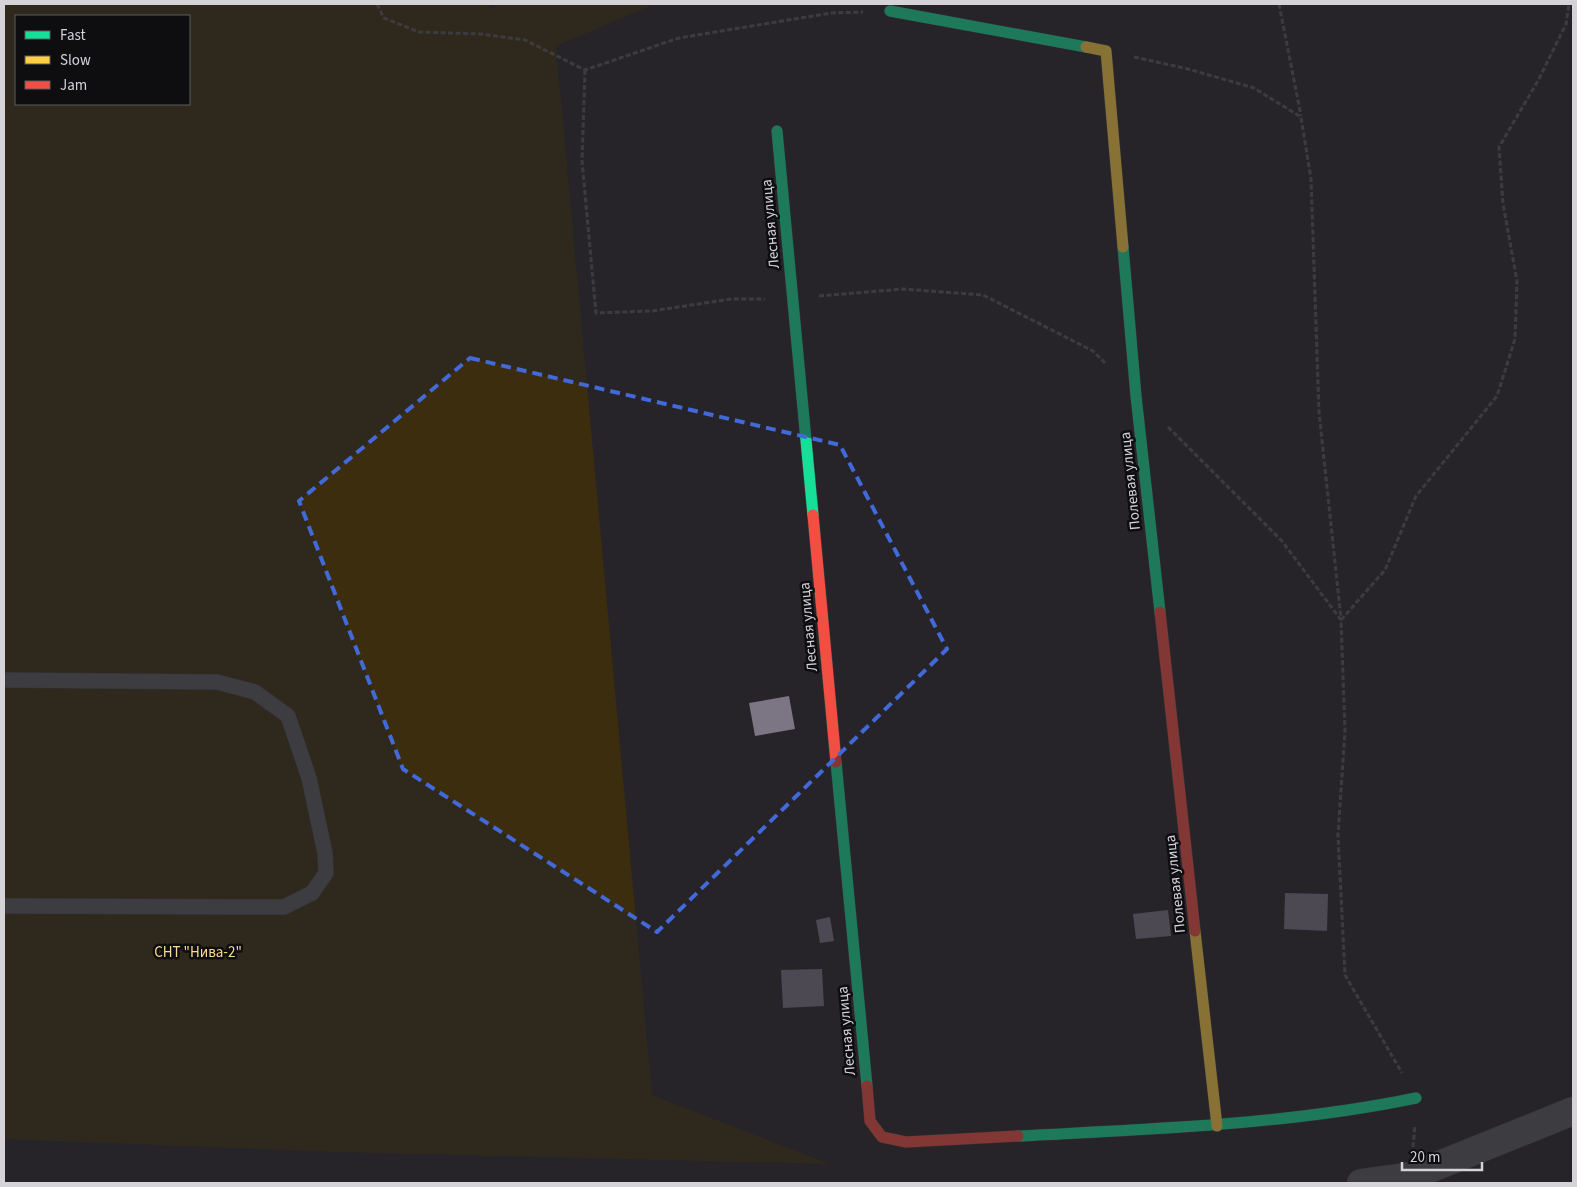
<svg xmlns="http://www.w3.org/2000/svg" width="1577" height="1187" font-family="'Source Sans 3',sans-serif">
	<style>
		.green { fill: #3b2d0d; fill-rule: evenodd }
		.building { fill: #7b7584 }
		.lines { fill: none; stroke-linecap: round; stroke-linejoin: round }
		.lane-casing { stroke: #424145; stroke-width: 16 }
		.street-casing { stroke: #424145; stroke-width: 29 }
		.fast-casing { stroke: #424145; stroke-width: 12 }
		.slow-casing { stroke: #424145; stroke-width: 12 }
		.jam-casing { stroke: #424145; stroke-width: 12 }
		.path { stroke: #59585b; stroke-width: 3; stroke-dasharray: 5 2.5; stroke-linecap: butt }
		.lane { stroke: #5a595c; stroke-width: 15 }
		.street { stroke: #5a595c; stroke-width: 28 }
		.fast { stroke: #16e098; stroke-width: 11 }
		.slow { stroke: #ffcf43; stroke-width: 11 }
		.jam { stroke: #f24e42; stroke-width: 11 }
		.marked { fill: none; stroke: #4269d8; stroke-width: 4; stroke-dasharray: 10 6; stroke-linejoin: round }
		.labels { text-anchor: middle; stroke-width: 5; stroke-linejoin: round; paint-order: stroke }
		.street-label { font-size: 15px; fill: #d5d3d8; stroke: #0e0d10 }
		.park-label { font-size: 15px; fill: #feda8f; stroke: #0e0d10 }
	</style>
	<rect width="100%" height="100%" fill="#262429"/>
	<!-- green -->
	<path class="green" d="M 4,4 L 487,4 L 490,9 L 499,4 L 655,4 L 556,46 L 652,1095 L 830,1164 L 340,1152 L 4,1139 ZM 16,16 L 189,16 L 189,104 L 16,104 Z"/>
	<!-- building -->
	<g class="building">
		<path d="M 789,696 L 795,729 L 755,736 L 749,703 Z"/>
		<path d="M 1285,893 L 1328,894 L 1327,931 L 1284,929 Z"/>
		<path d="M 1168,910 L 1171,936 L 1136,939 L 1133,914 Z"/>
		<path d="M 830,917 L 834,941 L 820,943 L 816,920 Z"/>
		<path d="M 822,969 L 824,1006 L 783,1008 L 781,970 Z"/>
	</g>
	<g class="lines">
		<defs>
			<path id="lane" d="M 4,680 L 217,682 L 255,692 L 288,716 L 309,778 L 325,853 L 326,873 L 312,893 L 284,907 L 4,906"/>
			<path id="street" d="M 1361,1183 L 1412,1176 L 1573,1111"/>
			<g id="fast">
				<path d="M 890,11 L 1086,47"/>
				<path d="M 777,131 L 813,515"/>
				<path d="M 1123,247 L 1136,396 L 1160,612"/>
				<path d="M 836,762 L 867,1086"/>
				<path d="M 1018,1136 C 1151,1129 1285,1125 1416,1098"/>
			</g>
			<g id="slow">
				<path d="M 1086,47 L 1106,51 L 1123,247"/>
				<path d="M 1195,931 L 1217,1126"/>
			</g>
			<g id="jam">
				<path d="M 813,515 L 836,762"/>
				<path d="M 1160,612 L 1195,931"/>
				<path d="M 867,1086 L 870,1121 L 882,1137 L 906,1142 L 1018,1136"/>
			</g>
		</defs>
		<!-- lane casing -->
		<use href="#lane" class="lane-casing"/>
		<!-- street casing -->
		<use href="#street" class="street-casing"/>
		<!-- fast casing -->
		<use href="#fast" class="fast-casing"/>
		<!-- slow casing -->
		<use href="#slow" class="slow-casing"/>
		<!-- jam casing -->
		<use href="#jam" class="jam-casing"/>
		<!-- path -->
		<g class="path">
			<path d="M 377,4 L 384,18 L 419,32 L 481,34 L 525,40 L 585,70 L 679,38 L 831,13 L 863,12"/>
			<path d="M 1279,4 L 1301,116"/>
			<path d="M 1134,57 L 1188,69 L 1254,88 L 1301,117 L 1311,179 L 1319,412 L 1341,619"/>
			<path d="M 585,70 L 582,161 L 596,313 L 652,311 L 731,299 L 765,299"/>
			<path d="M 819,296 L 903,289 L 983,295 L 1093,351 L 1106,364"/>
			<path d="M 1168,427 L 1282,541 L 1341,620 L 1345,731 L 1338,835 L 1345,975 L 1402,1073"/>
			<path d="M 1341,620 L 1385,570 L 1416,496 L 1497,396 L 1515,339 L 1517,281 L 1503,204 L 1499,147 L 1539,79 L 1566,24 L 1569,4"/>
			<path d="M 1413,1147 L 1415,1125"/>
		</g>
		<!-- lane -->
		<use href="#lane" class="lane"/>
		<!-- street -->
		<use href="#street" class="street"/>
		<!-- fast -->
		<use href="#fast" class="fast"/>
		<!-- slow -->
		<use href="#slow" class="slow"/>
		<!-- jam -->
		<use href="#jam" class="jam"/>
	</g>
	<!-- marked area -->
	<path d="M0 0H1577V1187H0ZM 470,358 L 840,445 L 947,649 L 657,932 L 403,769 L 299,501 Z" fill="#262429" fill-opacity=".55" fill-rule="evenodd"/>
	<path class="marked" d="M 470,358 L 840,445 L 947,649 L 657,932 L 403,769 L 299,501 Z"/>
	<g class="labels">
		<!-- street labels -->
		<g class="street-label">
			<text transform="translate(770 224) rotate(-95)" y="5">Лесная улица</text>
			<text transform="translate(1130 481) rotate(-96)" y="5">Полевая улица</text>
			<text transform="translate(808 627) rotate(-95)" y="5">Лесная улица</text>
			<text transform="translate(1175 884) rotate(-96)" y="5">Полевая улица</text>
			<text transform="translate(846 1031) rotate(-95)" y="5">Лесная улица</text>
		</g>
		<!-- park labels -->
		<g class="park-label">
			<text x="198" y="957">СНТ "Нива-2"</text>
		</g>
	</g>
	<!-- border -->
	<rect width="1577" height="1187" fill="none" stroke="#d5d3d8" stroke-width="10"/>
	<!-- legend -->
	<rect x="15" y="15" width="175" height="90" fill="#0e0d10" stroke="#5e5c60"/>
	<rect x="25" y="31" width="25" height="8" fill="#16e098" stroke="#5e5c60"/>
	<text x="60" y="40" font-size="15" fill="#d5d3d8">Fast</text>
	<rect x="25" y="56" width="25" height="8" fill="#ffcf43" stroke="#5e5c60"/>
	<text x="60" y="65" font-size="15" fill="#d5d3d8">Slow</text>
	<rect x="25" y="81" width="25" height="8" fill="#f24e42" stroke="#5e5c60"/>
	<text x="60" y="90" font-size="15" fill="#d5d3d8">Jam</text>
	<!-- scale -->
	<path d="M1402 1162v8h80v-8" fill="none" stroke="#d5d3d8" stroke-width="2.5"/>
	<text x="1410" y="1162" font-size="15" fill="#d5d3d8" stroke="#0e0d10" stroke-width="4" paint-order="stroke">20 m</text>
</svg>
